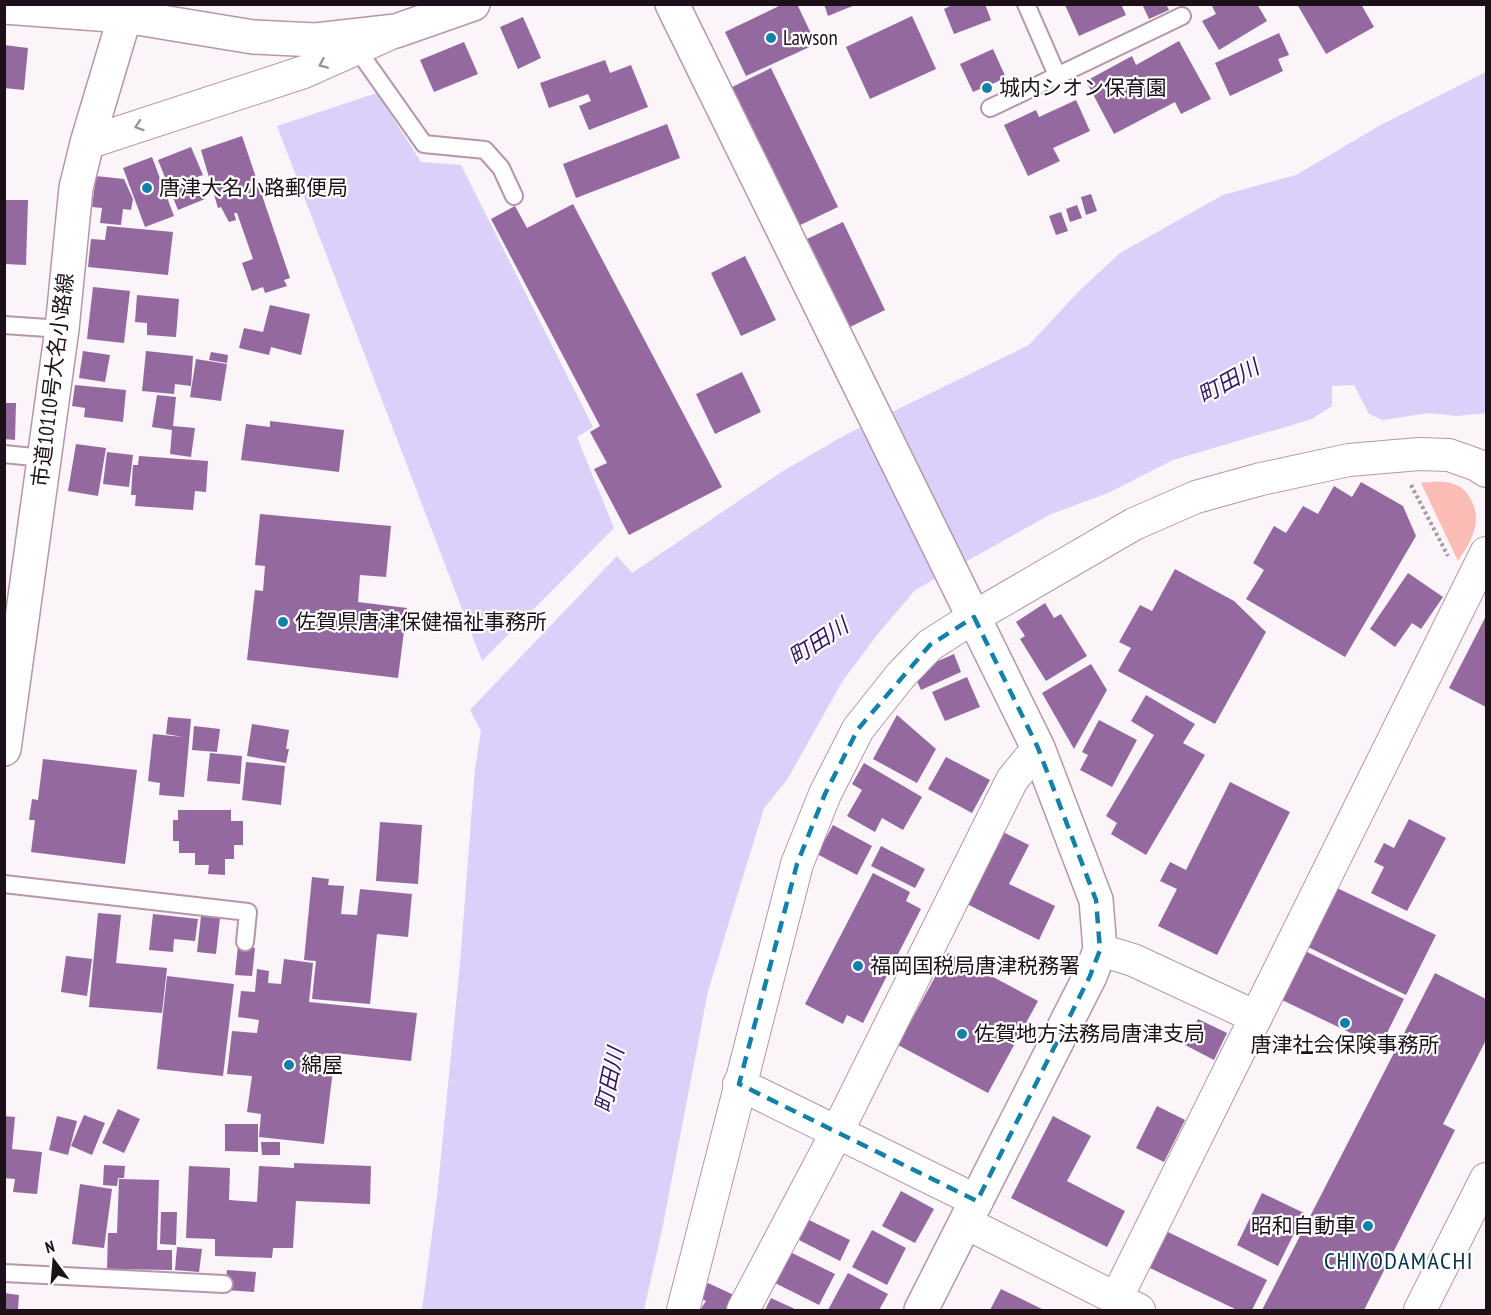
<svg xmlns="http://www.w3.org/2000/svg" width="1491" height="1315" font-family="'PT Sans Narrow','Noto Sans JP',sans-serif">
	<style>
		.green { fill: #fbbcb5 }
		.water { fill: #dbd0fa }
		.building { fill: #9469a0 }
		.lines { fill: none; stroke-linecap: round; stroke-linejoin: round }
		.lane-casing { stroke: #b696aa; stroke-width: 20 }
		.street-casing { stroke: #b696aa; stroke-width: 34 }
		.secondary-casing { stroke: #b696aa; stroke-width: 36 }
		.path { stroke: #a49ba1; stroke-width: 4; stroke-dasharray: 3 3; stroke-linecap: butt }
		.lane { stroke: #fff; stroke-width: 16 }
		.street { stroke: #fff; stroke-width: 32 }
		.secondary { stroke: #fff; stroke-width: 33 }
		.oneway { stroke: #999497 }
		.marked { fill: none; stroke: #1281a9; stroke-width: 4.5; stroke-dasharray: 12 8; stroke-linejoin: round }
		.poi-dot { fill: #1281a9; stroke: #fff; stroke-width: 2 }
		.labels { text-anchor: middle; stroke-width: 4.5; stroke-linejoin: round; paint-order: stroke }
		.poi-label { font-size: 21px; fill: #1c1118; stroke: #fff; text-anchor: start }
		.street-label { font-size: 21px; fill: #1c1118; stroke: #fff }
		.water-label { font-size: 22px; font-style: italic; fill: #351562; stroke: #fff }
		.quarter-label { font-size: 24px; letter-spacing: 1.5px; fill: #013447; stroke: #fff }
	</style>
	<rect width="100%" height="100%" fill="#fbf4f8"/>
	<!-- green -->
	<path class="green" d="M 1421,483 C 1433,482 1448,480 1458,486 C 1465,489 1470,497 1473,504 C 1482,525 1469,544 1458,561 Z"/>
	<!-- water -->
	<g class="water">
		<path d="M 1486,72 L 1486,413 L 1456,416 L 1429,413 L 1383,420 L 1369,414 L 1354,385 L 1332,386 L 1332,406 L 1312,419 L 1173,460 L 1108,493 L 1051,514 L 915,590 L 877,635 L 842,682 L 787,780 L 764,808 L 708,991 L 663,1225 L 644,1310 L 422,1310 L 437,1196 L 460,964 L 475,769 L 481,731 L 470,710 L 617,556 L 632,573 L 783,471 L 847,434 L 1029,345 L 1078,292 L 1120,253 L 1223,195 L 1296,175 L 1379,126 Z"/>
		<path d="M 377,93 L 421,162 L 461,165 L 593,427 L 577,437 L 614,528 L 482,661 L 277,126 Z"/>
	</g>
	<!-- building -->
	<g class="building">
		<path d="M 783,4 L 797,4 L 816,44 L 746,76 L 725,32 Z"/>
		<path d="M 824,4 L 855,4 L 855,5 L 828,16 Z"/>
		<path d="M 954,4 L 985,4 L 991,20 L 954,34 L 944,9 Z"/>
		<path d="M 1121,4 L 1126,15 L 1079,36 L 1065,5 Z"/>
		<path d="M 1142,4 L 1166,4 L 1169,10 L 1149,19 Z"/>
		<path d="M 1211,4 L 1257,4 L 1267,21 L 1219,50 L 1202,21 L 1216,14 Z"/>
		<path d="M 1297,4 L 1361,4 L 1374,27 L 1326,54 Z"/>
		<path d="M 912,16 L 936,69 L 870,99 L 846,47 Z"/>
		<path d="M 523,17 L 541,58 L 518,69 L 500,27 Z"/>
		<path d="M 1279,33 L 1289,55 L 1278,59 L 1283,71 L 1230,96 L 1215,63 Z"/>
		<path d="M 1179,41 L 1211,99 L 1181,114 L 1175,102 L 1114,134 L 1086,81 L 1132,56 L 1136,65 Z"/>
		<path d="M 464,42 L 478,74 L 434,92 L 420,60 Z"/>
		<path d="M 4,45 L 28,48 L 24,90 L 4,88 Z"/>
		<path d="M 993,49 L 1006,78 L 973,92 L 960,64 Z"/>
		<path d="M 605,60 L 610,73 L 631,65 L 648,107 L 589,130 L 579,106 L 591,101 L 588,94 L 549,108 L 540,83 Z"/>
		<path d="M 771,68 L 838,207 L 794,228 L 728,89 Z"/>
		<path d="M 1076,100 L 1090,131 L 1053,148 L 1060,161 L 1028,176 L 1004,125 L 1036,110 L 1039,117 Z"/>
		<path d="M 667,124 L 680,158 L 576,198 L 563,164 Z"/>
		<path d="M 242,136 L 290,278 L 284,280 L 287,286 L 265,293 L 263,287 L 252,291 L 242,263 L 253,259 L 237,213 L 234,213 L 236,220 L 229,222 L 221,207 L 218,208 L 201,150 Z"/>
		<path d="M 191,147 L 203,175 L 197,177 L 205,199 L 178,210 L 158,160 Z"/>
		<path d="M 152,157 L 174,216 L 145,227 L 123,168 Z"/>
		<path d="M 96,176 L 124,179 L 133,199 L 131,210 L 123,209 L 121,225 L 100,223 L 102,208 L 92,207 Z"/>
		<path d="M 1091,194 L 1097,211 L 1086,215 L 1081,197 Z"/>
		<path d="M 4,200 L 28,200 L 26,265 L 4,264 Z"/>
		<path d="M 573,204 L 722,487 L 629,535 L 594,469 L 607,463 L 590,432 L 600,426 L 491,219 L 515,206 L 527,228 Z"/>
		<path d="M 1077,205 L 1082,218 L 1070,222 L 1066,209 Z"/>
		<path d="M 1061,212 L 1068,231 L 1056,235 L 1049,216 Z"/>
		<path d="M 843,222 L 885,310 L 850,327 L 807,239 Z"/>
		<path d="M 107,226 L 173,232 L 168,275 L 88,267 L 91,239 L 105,240 Z"/>
		<path d="M 745,256 L 776,320 L 741,336 L 711,273 Z"/>
		<path d="M 93,287 L 130,291 L 124,343 L 87,339 Z"/>
		<path d="M 137,295 L 179,299 L 176,337 L 147,335 L 147,323 L 135,322 Z"/>
		<path d="M 270,305 L 310,314 L 301,355 L 271,347 L 269,355 L 239,348 L 244,328 L 263,332 Z"/>
		<path d="M 83,351 L 110,355 L 105,382 L 79,378 Z"/>
		<path d="M 146,351 L 193,356 L 191,386 L 175,384 L 174,394 L 142,391 Z"/>
		<path d="M 211,352 L 228,355 L 227,363 L 209,360 Z"/>
		<path d="M 196,359 L 227,364 L 221,401 L 190,397 Z"/>
		<path d="M 742,372 L 761,412 L 715,434 L 696,394 Z"/>
		<path d="M 75,385 L 126,390 L 123,422 L 84,417 L 85,408 L 72,406 Z"/>
		<path d="M 157,395 L 176,397 L 173,426 L 195,428 L 191,457 L 170,454 L 172,430 L 152,427 Z"/>
		<path d="M 4,403 L 16,403 L 15,440 L 4,439 Z"/>
		<path d="M 270,421 L 344,430 L 339,472 L 241,460 L 246,424 L 270,427 Z"/>
		<path d="M 76,444 L 106,448 L 98,496 L 68,491 Z"/>
		<path d="M 107,452 L 133,455 L 129,487 L 103,484 Z"/>
		<path d="M 139,456 L 208,461 L 206,492 L 195,491 L 193,510 L 135,506 L 136,495 L 131,495 L 133,465 L 138,465 Z"/>
		<path d="M 1361,482 L 1403,506 L 1416,536 L 1345,657 L 1246,599 L 1264,570 L 1253,563 L 1274,526 L 1286,533 L 1303,506 L 1318,514 L 1334,486 L 1352,497 Z"/>
		<path d="M 260,514 L 391,526 L 386,577 L 360,575 L 358,602 L 407,608 L 398,678 L 247,660 L 255,590 L 263,591 L 265,566 L 255,565 Z"/>
		<path d="M 1175,569 L 1234,601 L 1266,632 L 1215,724 L 1118,671 L 1131,648 L 1119,642 L 1140,605 L 1152,611 Z"/>
		<path d="M 1408,573 L 1443,597 L 1421,629 L 1412,623 L 1395,647 L 1370,629 Z"/>
		<path d="M 1045,603 L 1054,618 L 1061,614 L 1087,656 L 1046,681 L 1020,639 L 1025,636 L 1016,622 Z"/>
		<path d="M 1485,618 L 1486,619 L 1486,707 L 1449,688 Z"/>
		<path d="M 954,654 L 961,672 L 921,690 L 916,679 L 929,665 Z"/>
		<path d="M 1091,664 L 1107,690 L 1074,749 L 1042,693 Z"/>
		<path d="M 967,677 L 980,707 L 945,721 L 932,692 Z"/>
		<path d="M 1146,695 L 1195,724 L 1183,743 L 1205,755 L 1146,855 L 1111,834 L 1117,823 L 1106,816 L 1154,735 L 1131,721 Z"/>
		<path d="M 897,715 L 936,749 L 917,783 L 873,759 Z"/>
		<path d="M 168,717 L 191,719 L 184,797 L 159,795 L 160,783 L 148,781 L 153,734 L 183,737 L 166,734 Z"/>
		<path d="M 1099,720 L 1137,740 L 1112,787 L 1080,770 L 1088,755 L 1082,752 Z"/>
		<path d="M 252,724 L 289,730 L 286,749 L 289,749 L 286,763 L 247,756 Z"/>
		<path d="M 194,726 L 220,729 L 217,752 L 192,750 Z"/>
		<path d="M 210,753 L 242,756 L 240,784 L 207,781 Z"/>
		<path d="M 946,757 L 990,780 L 972,813 L 928,789 Z"/>
		<path d="M 43,759 L 137,770 L 125,864 L 31,852 L 35,820 L 29,820 L 32,799 L 38,800 Z"/>
		<path d="M 246,762 L 285,766 L 281,805 L 242,800 Z"/>
		<path d="M 864,763 L 922,797 L 903,830 L 882,818 L 875,832 L 847,816 L 862,790 L 852,784 Z"/>
		<path d="M 1230,782 L 1290,812 L 1217,955 L 1158,926 L 1177,889 L 1160,881 L 1170,862 L 1186,870 Z"/>
		<path d="M 178,810 L 231,810 L 231,821 L 243,821 L 243,845 L 234,845 L 234,859 L 225,859 L 225,875 L 208,874 L 209,865 L 195,865 L 195,853 L 179,853 L 179,841 L 173,841 L 173,820 L 178,820 Z"/>
		<path d="M 1409,819 L 1446,838 L 1407,911 L 1371,893 L 1384,867 L 1374,862 L 1384,843 L 1394,848 Z"/>
		<path d="M 380,822 L 422,825 L 418,884 L 376,881 Z"/>
		<path d="M 833,825 L 872,846 L 857,875 L 817,854 Z"/>
		<path d="M 1003,832 L 1029,845 L 1009,884 L 1055,906 L 1039,940 L 967,904 Z"/>
		<path d="M 881,846 L 925,869 L 915,888 L 871,866 Z"/>
		<path d="M 873,873 L 910,892 L 906,901 L 921,909 L 863,1023 L 847,1015 L 843,1024 L 805,1004 Z"/>
		<path d="M 312,877 L 329,879 L 328,885 L 344,886 L 341,914 L 357,915 L 360,889 L 412,894 L 408,937 L 377,934 L 370,1004 L 312,999 L 316,961 L 304,960 Z"/>
		<path d="M 1337,888 L 1436,935 L 1406,995 L 1308,947 Z"/>
		<path d="M 98,913 L 121,915 L 116,963 L 167,968 L 162,1013 L 89,1007 Z"/>
		<path d="M 153,914 L 198,919 L 195,941 L 174,939 L 173,952 L 149,950 Z"/>
		<path d="M 201,916 L 220,918 L 216,954 L 197,952 Z"/>
		<path d="M 238,946 L 255,948 L 252,976 L 235,975 Z"/>
		<path d="M 1305,951 L 1404,999 L 1380,1047 L 1282,1000 Z"/>
		<path d="M 948,953 L 1038,1001 L 988,1093 L 898,1045 Z"/>
		<path d="M 66,956 L 92,959 L 87,996 L 61,992 Z"/>
		<path d="M 284,959 L 313,963 L 309,1002 L 417,1013 L 411,1061 L 335,1053 L 324,1144 L 259,1137 L 261,1114 L 247,1112 L 252,1076 L 227,1074 L 232,1031 L 257,1033 L 259,1020 L 238,1017 L 241,991 L 255,992 L 257,969 L 269,971 L 268,983 L 281,984 Z"/>
		<path d="M 1435,973 L 1486,999 L 1486,1040 L 1443,1124 L 1455,1130 L 1364,1310 L 1262,1310 Z"/>
		<path d="M 167,976 L 234,984 L 223,1076 L 157,1069 Z"/>
		<path d="M 1198,1019 L 1227,1033 L 1214,1060 L 1185,1045 Z"/>
		<path d="M 1157,1106 L 1185,1120 L 1164,1162 L 1136,1148 Z"/>
		<path d="M 118,1109 L 140,1119 L 124,1153 L 102,1143 Z"/>
		<path d="M 84,1115 L 105,1123 L 92,1155 L 71,1146 Z"/>
		<path d="M 4,1116 L 15,1117 L 12,1149 L 42,1152 L 37,1194 L 13,1192 L 15,1179 L 4,1178 Z"/>
		<path d="M 57,1116 L 77,1121 L 68,1155 L 49,1150 Z"/>
		<path d="M 1053,1116 L 1091,1136 L 1067,1181 L 1125,1211 L 1107,1247 L 1011,1198 Z"/>
		<path d="M 225,1124 L 258,1124 L 258,1152 L 225,1151 Z"/>
		<path d="M 261,1142 L 280,1142 L 280,1155 L 262,1155 Z"/>
		<path d="M 294,1163 L 371,1166 L 370,1204 L 296,1201 L 293,1248 L 273,1248 L 272,1258 L 215,1256 L 215,1239 L 186,1238 L 189,1166 L 230,1168 L 229,1200 L 257,1202 L 259,1166 L 294,1168 Z"/>
		<path d="M 104,1165 L 125,1166 L 124,1178 L 118,1178 L 117,1186 L 103,1185 Z"/>
		<path d="M 119,1179 L 159,1180 L 157,1250 L 172,1250 L 172,1270 L 107,1269 L 108,1233 L 117,1233 Z"/>
		<path d="M 80,1184 L 112,1189 L 104,1248 L 72,1244 Z"/>
		<path d="M 901,1191 L 934,1209 L 915,1243 L 882,1226 Z"/>
		<path d="M 1262,1193 L 1304,1213 L 1278,1266 L 1237,1245 Z"/>
		<path d="M 161,1212 L 177,1212 L 176,1245 L 160,1244 Z"/>
		<path d="M 809,1220 L 850,1240 L 840,1261 L 799,1240 Z"/>
		<path d="M 872,1230 L 906,1248 L 887,1285 L 852,1267 Z"/>
		<path d="M 1168,1232 L 1267,1280 L 1252,1310 L 1237,1310 L 1150,1268 Z"/>
		<path d="M 177,1247 L 202,1249 L 199,1272 L 175,1270 Z"/>
		<path d="M 790,1252 L 835,1274 L 819,1305 L 775,1283 Z"/>
		<path d="M 227,1270 L 256,1272 L 254,1292 L 225,1290 Z"/>
		<path d="M 848,1273 L 888,1294 L 879,1310 L 828,1310 Z"/>
		<path d="M 708,1283 L 736,1296 L 728,1310 L 700,1310 L 706,1301 L 700,1298 Z"/>
		<path d="M 1001,1289 L 1044,1310 L 990,1310 Z"/>
		<path d="M 4,1293 L 19,1295 L 18,1310 L 4,1310 Z"/>
		<path d="M 771,1298 L 797,1310 L 765,1310 Z"/>
	</g>
	<g class="lines">
		<defs>
			<g id="lane">
				<path d="M 1026,4 L 1057,75"/>
				<path d="M 357,49 L 424,144 L 485,150 L 501,168 L 514,196"/>
				<path d="M 990,108 L 1182,16"/>
				<path d="M 4,325 L 62,329"/>
				<path d="M 4,454 L 43,458"/>
				<path d="M 4,884 L 248,912 L 245,942"/>
				<path d="M 4,1273 L 224,1284"/>
			</g>
			<g id="street">
				<path d="M 87,143 L 304,72 L 387,35"/>
				<path d="M 1100,950 L 1133,960 L 1256,1017 L 1486,553"/>
				<path d="M 739,1084 L 977,1201"/>
				<path d="M 966,1223 L 1139,1310"/>
				<path d="M 1116,1299 L 1256,1017"/>
				<path d="M 683,1310 L 797,864 L 825,794 L 858,729 L 901,675 L 930,645 L 974,617 L 1134,524 L 1196,497 L 1261,479 L 1349,460 L 1419,454 L 1449,455 L 1477,465 L 1486,471"/>
				<path d="M 743,1310 L 837,1132 L 1012,780 L 1038,748"/>
				<path d="M 1420,1310 L 1486,1179"/>
			</g>
			<g id="secondary">
				<path d="M 672,4 L 1038,748 L 1096,900 L 1100,950 L 1090,976 L 921,1310"/>
				<path d="M 4,7 L 125,16 L 253,37 L 316,40 L 396,31 L 473,4"/>
				<path d="M 4,749 L 62,329 L 76,188 L 87,143 L 125,16"/>
			</g>
		</defs>
		<!-- lane casing -->
		<use href="#lane" class="lane-casing"/>
		<!-- street casing -->
		<use href="#street" class="street-casing"/>
		<!-- secondary casing -->
		<use href="#secondary" class="secondary-casing"/>
		<!-- path -->
		<path class="path" d="M 1411,485 L 1448,556"/>
		<!-- lane -->
		<use href="#lane" class="lane"/>
		<!-- street -->
		<use href="#street" class="street"/>
		<!-- secondary -->
		<use href="#secondary" class="secondary"/>
	</g>
	<!-- one-way arrows -->
	<defs><path id="oneway-chevron" d="M-2-3.5L2.5 0L-2 3.5" fill="none" stroke-width="1.6" stroke-linecap="round" stroke-linejoin="round" transform="scale(1.5)"/></defs>
	<g class="oneway">
		<use href="#oneway-chevron" transform="translate(323 64) rotate(156)"/>
		<use href="#oneway-chevron" transform="translate(139 126) rotate(162)"/>
	</g>
	<!-- marked area -->
	<path class="marked" d="M 974,617 L 1038,748 L 1096,900 L 1100,950 L 1090,976 L 977,1201 L 739,1084 L 797,864 L 825,794 L 858,729 L 930,645 Z"/>
	<!-- markers -->
	<g class="poi-dot">
		<circle cx="771" cy="38" r="6"/>
		<circle cx="987" cy="88" r="6"/>
		<circle cx="147" cy="188" r="6"/>
		<circle cx="283" cy="622" r="6"/>
		<circle cx="858" cy="966" r="6"/>
		<circle cx="1345" cy="1023" r="6"/>
		<circle cx="962" cy="1034" r="6"/>
		<circle cx="289" cy="1065" r="6"/>
		<circle cx="1368" cy="1226" r="6"/>
	</g>
	<g class="labels">
		<!-- poi labels -->
		<g class="poi-label">
			<text x="783" y="45">Lawson</text>
			<text x="999" y="95">城内シオン保育園</text>
			<text x="159" y="195">唐津大名小路郵便局</text>
			<text x="295" y="629">佐賀県唐津保健福祉事務所</text>
			<text x="870" y="973">福岡国税局唐津税務署</text>
			<text x="974" y="1041">佐賀地方法務局唐津支局</text>
			<text x="1345" y="1052" text-anchor="middle">唐津社会保険事務所</text>
			<text x="301" y="1072">綿屋</text>
			<text x="1356" y="1233" text-anchor="end">昭和自動車</text>
		</g>
		<!-- street labels -->
		<g class="street-label">
			<text transform="translate(53 380) rotate(-83)" y="7">市道10110号大名小路線</text>
		</g>
		<!-- water labels -->
		<g class="water-label">
			<text transform="translate(1228 381) rotate(-29)" y="8">町田川</text>
			<text transform="translate(818 641) rotate(-33)" y="8">町田川</text>
			<text transform="translate(609 1080) rotate(-78)" y="8">町田川</text>
		</g>
		<!-- quarter labels -->
		<g class="quarter-label">
			<text x="1399" y="1269">CHIYODAMACHI</text>
		</g>
	</g>
	<!-- border -->
	<rect width="1491" height="1315" fill="none" stroke="#1c1118" stroke-width="12"/>
	<!-- north arrow -->
	<g transform="translate(54 1261) rotate(344)" stroke="#ffffff" stroke-width="4.5" paint-order="stroke">
	<path d="M0-4.5L10 22L0 15L-10 22Z" fill="#1c1118"/>
	<text y="-9" font-size="16" font-weight="bold" text-anchor="middle" fill="#1c1118">N</text>
	</g>
</svg>
